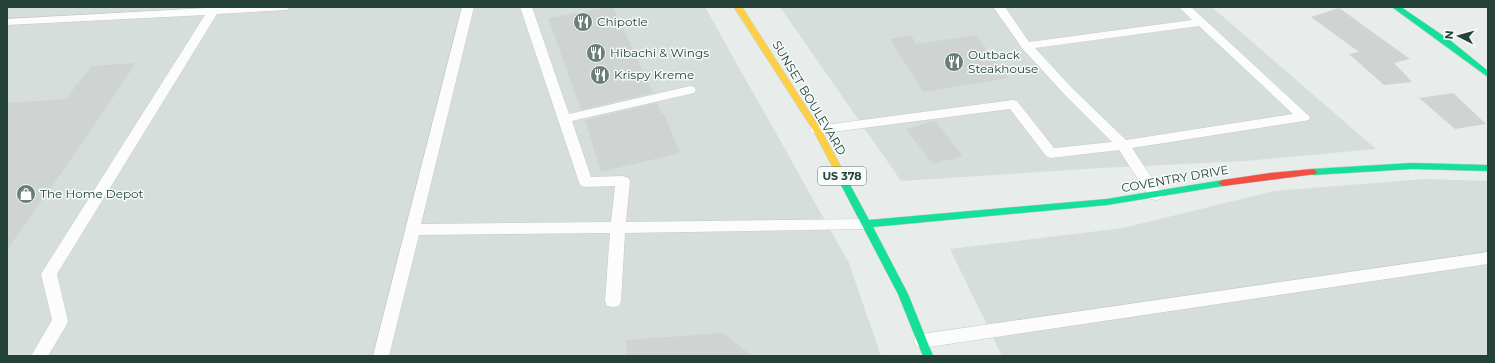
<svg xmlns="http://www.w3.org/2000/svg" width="1495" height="363" font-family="Montserrat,sans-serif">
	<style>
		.built { fill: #d6dedb }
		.building { fill: #cfd4d2 }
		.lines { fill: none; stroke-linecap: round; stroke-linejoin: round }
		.lane-casing { stroke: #c5cac8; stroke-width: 1 }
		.fast-casing { stroke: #c3cbc8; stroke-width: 1 }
		.slow-casing { stroke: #c3cbc8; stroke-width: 1 }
		.jam-casing { stroke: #c3cbc8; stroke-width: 1 }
		.lane { fill: #fcfcfc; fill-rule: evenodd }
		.fast { fill: #16e098; fill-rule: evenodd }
		.slow { fill: #ffcf43; fill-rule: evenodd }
		.jam { fill: #f24e42; fill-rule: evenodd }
		.labels { text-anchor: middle; stroke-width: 3; stroke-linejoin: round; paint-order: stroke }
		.shield { fill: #f7fbf9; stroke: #637a73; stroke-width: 1 }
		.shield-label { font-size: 11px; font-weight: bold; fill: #24423a }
		.poi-label { font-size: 12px; fill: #24423a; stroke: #f7fbf9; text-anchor: start }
		.street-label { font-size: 12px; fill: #24423a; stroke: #f7fbf9 }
	</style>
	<rect width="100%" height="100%" fill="#e8edeb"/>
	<!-- built -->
	<g class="built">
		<path d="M 7,7 L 705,7 L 849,263 L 881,356 L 7,356 Z"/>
		<path d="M 780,7 L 1212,7 L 1376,149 L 1246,161 L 1102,168 L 901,181 Z"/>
		<path d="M 1424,179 L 1488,181 L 1488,356 L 1002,356 L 950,249 L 1123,228 L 1274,191 Z"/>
	</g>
	<!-- building -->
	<g class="building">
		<path d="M 610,7 L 613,7 L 653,93 L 581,110 L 548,18 Z"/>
		<path d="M 1339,8 L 1410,59 L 1394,63 L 1412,82 L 1384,85 L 1349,54 L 1359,52 L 1311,17 Z"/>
		<path d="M 911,35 L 916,44 L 976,35 L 1009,78 L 923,92 L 890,39 Z"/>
		<path d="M 136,63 L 89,133 L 7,250 L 7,103 L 66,99 L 91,66 Z"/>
		<path d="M 1453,93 L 1486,124 L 1455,129 L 1419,98 Z"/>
		<path d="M 657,103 L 662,114 L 664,114 L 680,153 L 601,172 L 585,120 Z"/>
		<path d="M 935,121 L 963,156 L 933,164 L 906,129 Z"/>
		<path d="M 723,333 L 752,356 L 627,356 L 626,340 Z"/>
	</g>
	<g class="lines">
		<defs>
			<g id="lane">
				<path d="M 225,7 L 292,7 L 286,10 L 217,14 L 57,274 L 68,321 L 66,326 L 48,356 L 31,356 L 52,320 L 41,274 L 205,15 L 7,25 L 7,19 Z"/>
				<path d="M 462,7 L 474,7 L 421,224 L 611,222 L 615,186 L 586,187 L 581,186 L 579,182 L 520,7 L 532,7 L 569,114 L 690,86 L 694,87 L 696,90 L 694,93 L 690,94 L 572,121 L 591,177 L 623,176 L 628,178 L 630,181 L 626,222 L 866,219 L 871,220 L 873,224 L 871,228 L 866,229 L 625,233 L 621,301 L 619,306 L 613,307 L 607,306 L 605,301 L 610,233 L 419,235 L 389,356 L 373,356 Z"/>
				<path d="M 993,7 L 1005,7 L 1029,42 L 1192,20 L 1179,7 L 1191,7 L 1310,117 L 1309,120 L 1304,121 L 1132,148 L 1163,195 L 1161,199 L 1156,200 L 1151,199 L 1119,150 L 1051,158 L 1046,156 L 1010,109 L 817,134 L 812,133 L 810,130 L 812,127 L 817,126 L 1013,100 L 1017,101 L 1054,148 L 1112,142 L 1065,95 L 1022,48 ZM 1199,26 L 1293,114 L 1126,140 L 1073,89 L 1035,48 Z"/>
				<path d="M 1488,252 L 1488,264 L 922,348 L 916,346 L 914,341 L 916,336 L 922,334 Z"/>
			</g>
			<g id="fast">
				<path d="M 1392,7 L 1401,7 L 1451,41 L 1488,71 L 1488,77 Z"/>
				<path d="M 1412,163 L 1488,165 L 1488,171 L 1412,169 L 1313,175 L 1309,172 L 1313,169 Z"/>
				<path d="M 845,180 L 848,181 L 869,220 L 1107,199 L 1223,180 L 1228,183 L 1223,186 L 1107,205 L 873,227 L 908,294 L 933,356 L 923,356 L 898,294 L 840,183 Z"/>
			</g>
			<path id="slow" d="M 734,7 L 742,7 L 821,130 L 850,183 L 848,185 L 842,185 L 813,130 Z"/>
			<path id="jam" d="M 1313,169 L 1317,172 L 1316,174 L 1223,186 L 1218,183 L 1223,180 L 1270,173 Z"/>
		</defs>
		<!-- lane casing -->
		<use href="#lane" class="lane-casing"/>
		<!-- fast casing -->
		<use href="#fast" class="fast-casing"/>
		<!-- slow casing -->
		<use href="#slow" class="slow-casing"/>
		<!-- jam casing -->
		<use href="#jam" class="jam-casing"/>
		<!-- lane -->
		<use href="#lane" class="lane"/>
		<!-- fast -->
		<use href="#fast" class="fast"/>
		<!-- slow -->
		<use href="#slow" class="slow"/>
		<!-- jam -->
		<use href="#jam" class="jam"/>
	</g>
	<!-- icons -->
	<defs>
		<symbol id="restaurant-disc" viewBox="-11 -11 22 22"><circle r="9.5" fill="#697e78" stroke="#f7fbf9"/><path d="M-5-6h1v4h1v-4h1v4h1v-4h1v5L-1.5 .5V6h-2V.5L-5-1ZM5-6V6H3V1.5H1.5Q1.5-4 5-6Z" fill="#fff"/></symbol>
		<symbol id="shop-disc" viewBox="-11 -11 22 22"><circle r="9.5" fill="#697e78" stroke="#f7fbf9"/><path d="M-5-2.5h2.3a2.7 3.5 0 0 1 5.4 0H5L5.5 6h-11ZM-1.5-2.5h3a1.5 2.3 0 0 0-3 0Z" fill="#fff"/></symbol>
	</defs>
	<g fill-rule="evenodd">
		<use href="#restaurant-disc" x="572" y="11" width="22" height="22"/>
		<use href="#restaurant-disc" x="585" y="42" width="22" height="22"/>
		<use href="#restaurant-disc" x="943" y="51" width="22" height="22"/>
		<use href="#restaurant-disc" x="589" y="64" width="22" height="22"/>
		<use href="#shop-disc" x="15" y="183" width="22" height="22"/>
	</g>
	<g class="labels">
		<!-- shield labels -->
		<rect class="shield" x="818" y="167" width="48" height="18" rx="3"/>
		<g class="shield-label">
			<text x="842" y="180">US 378</text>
		</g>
		<!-- poi labels -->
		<g class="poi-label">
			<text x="597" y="26">Chipotle</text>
			<text x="610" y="57">Hibachi &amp; Wings</text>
			<text x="968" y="59">Outback<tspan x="968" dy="14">Steakhouse</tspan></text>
			<text x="614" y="79">Krispy Kreme</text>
			<text x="40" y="198">The Home Depot</text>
		</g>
		<!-- street labels -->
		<g class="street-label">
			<text transform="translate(809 98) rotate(59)" y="4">SUNSET BOULEVARD</text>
			<text transform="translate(1175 179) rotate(-10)" y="4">COVENTRY DRIVE</text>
		</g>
	</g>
	<!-- border -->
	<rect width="1495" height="363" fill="none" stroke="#24423a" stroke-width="16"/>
	<!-- north arrow -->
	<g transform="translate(1459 36) rotate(276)" stroke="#f7fbf9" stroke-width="3" paint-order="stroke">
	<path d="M0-3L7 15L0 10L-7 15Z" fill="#24423a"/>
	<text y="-6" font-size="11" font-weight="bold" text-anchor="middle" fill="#24423a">N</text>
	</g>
</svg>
